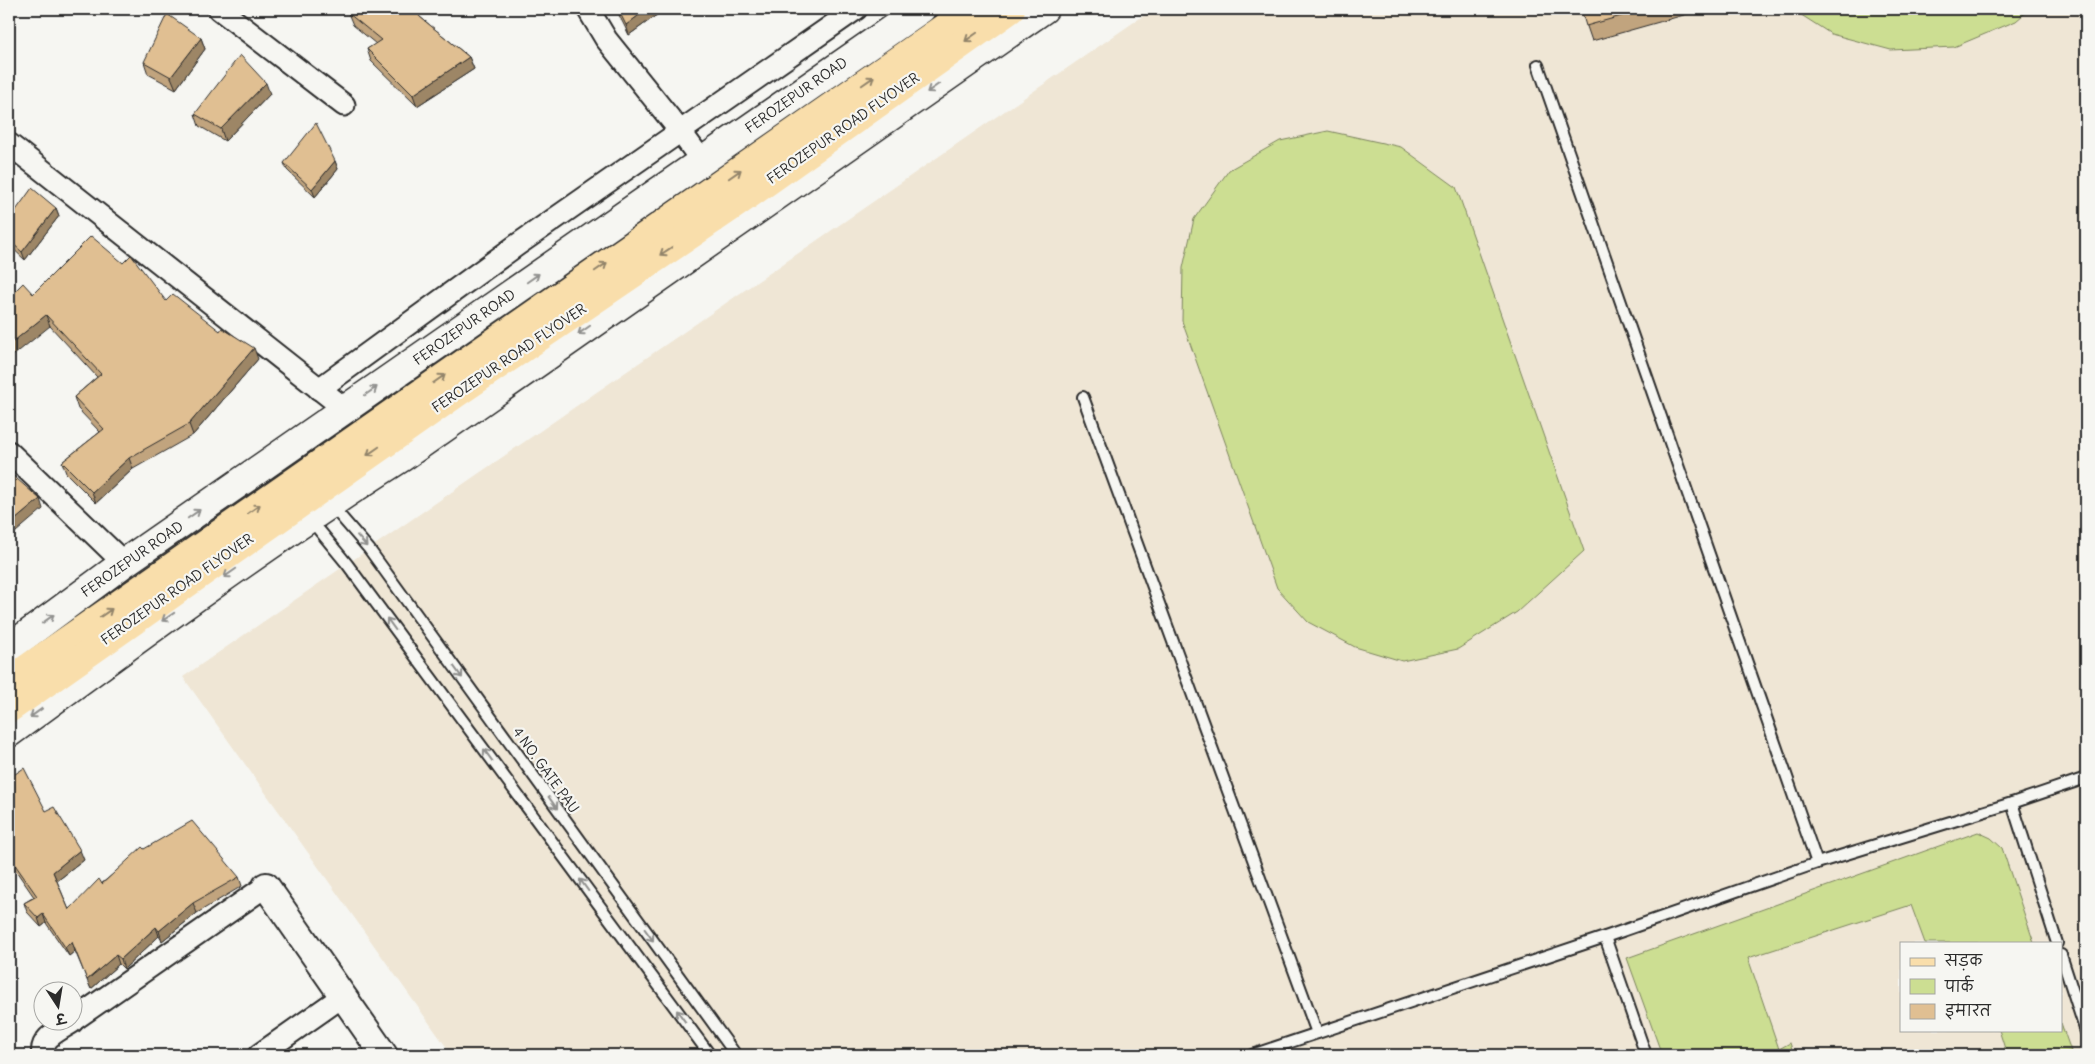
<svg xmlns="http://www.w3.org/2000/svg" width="2095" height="1064" font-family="Delius,'Playpen Sans Deva',sans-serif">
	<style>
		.built { fill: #efe6d5; fill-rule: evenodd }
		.green { fill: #ccde92; stroke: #7c845e }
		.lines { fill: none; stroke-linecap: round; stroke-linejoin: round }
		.service-casing { stroke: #2b2b2b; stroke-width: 14 }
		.minor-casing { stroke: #2b2b2b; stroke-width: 25 }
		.tertiary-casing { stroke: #2b2b2b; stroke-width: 30 }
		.secondary-casing { stroke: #2b2b2b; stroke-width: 31 }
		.primary-casing { stroke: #2b2b2b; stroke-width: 31 }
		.service { stroke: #f6f6f2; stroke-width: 10 }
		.minor { stroke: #f6f6f2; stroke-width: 21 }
		.tertiary { stroke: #f6f6f2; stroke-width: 26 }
		.secondary { stroke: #f6f6f2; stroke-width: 28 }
		.primary { stroke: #f9deab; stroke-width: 28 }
		.wall { fill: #c1a47e; stroke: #2b2b2b }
		.shaded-wall { fill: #9d8666; stroke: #2b2b2b }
		.building { fill: #e0bf92; stroke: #2b2b2b }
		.oneway { stroke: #92846b }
		.oneway2 { stroke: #90908e }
		.labels { text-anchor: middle; stroke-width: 4.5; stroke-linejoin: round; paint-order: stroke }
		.street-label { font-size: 14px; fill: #2b2b2b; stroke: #f6f6f2 }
	</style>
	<rect width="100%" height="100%" fill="#f6f6f2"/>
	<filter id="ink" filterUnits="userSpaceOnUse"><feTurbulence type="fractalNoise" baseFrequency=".02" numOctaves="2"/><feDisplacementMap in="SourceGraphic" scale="10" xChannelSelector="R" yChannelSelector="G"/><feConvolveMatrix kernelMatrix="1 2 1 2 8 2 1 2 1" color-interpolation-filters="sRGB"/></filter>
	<g filter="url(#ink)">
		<!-- built -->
		<path class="built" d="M 1153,9 L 2086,9 L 2086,1055 L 452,1055 L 183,677 ZM 1901,943 L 2061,943 L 2061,1030 L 1901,1030 Z"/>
		<!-- green -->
		<g class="green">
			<path d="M 1792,9 L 2030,9 L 2016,21 L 1954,47 L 1891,50 L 1831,34 Z"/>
			<path d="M 1328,131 L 1401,147 L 1456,187 L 1584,551 L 1517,612 L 1458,649 L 1402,661 L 1355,647 L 1308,622 L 1277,588 L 1182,321 L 1183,268 L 1194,219 L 1229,170 L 1280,141 Z"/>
			<path d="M 1978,832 L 1991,838 L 2002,848 L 2034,943 L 1925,943 L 1911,905 L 1748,958 L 1779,1049 L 1790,1043 L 1794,1055 L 1662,1055 L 1627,958 Z"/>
			<path d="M 2061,1023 L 2071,1051 L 2057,1055 L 2007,1055 L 1999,1030 L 2061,1030 Z"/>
		</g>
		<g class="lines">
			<defs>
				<g id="service">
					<path d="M 1538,65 L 1817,863"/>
					<path d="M 1083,397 L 1317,1033"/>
					<path d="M 331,505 L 369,549 L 736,1055"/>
					<path d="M 310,519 L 347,564 L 710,1055"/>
					<path d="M 2012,803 L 2057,943"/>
					<path d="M 1605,937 L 1646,1055"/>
					<path d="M 2061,955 L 2086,1032"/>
					<path d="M 1252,1055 L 1605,937 L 1817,863 L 2012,803 L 2086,778"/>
				</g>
				<g id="minor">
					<path d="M 219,9 L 344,105"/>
					<path d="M 588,9 L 606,39 L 680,131 L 702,161"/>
					<path d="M 9,144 L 345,409"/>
					<path d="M 319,389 L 517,245 L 856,9"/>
					<path d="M 9,452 L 124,563"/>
					<path d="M 72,1021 L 266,886"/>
					<path d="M 43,1055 C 39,1038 60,1030 72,1022"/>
					<path d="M 259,1055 L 343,996"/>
				</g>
				<path id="tertiary" d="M 266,886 L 384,1055"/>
				<g id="secondary">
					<path d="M 9,648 L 124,563 L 921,9"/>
					<path d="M 9,733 C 137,639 266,544 401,458 L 1044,9"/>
				</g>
				<g id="primary">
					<path d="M 9,681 L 971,9"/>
					<path d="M 9,709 L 457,393 L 736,204 L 1011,9"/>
				</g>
			</defs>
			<!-- service casing -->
			<use href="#service" class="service-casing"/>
			<!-- minor casing -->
			<use href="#minor" class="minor-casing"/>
			<!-- tertiary casing -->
			<use href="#tertiary" class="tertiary-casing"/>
			<!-- secondary casing -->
			<use href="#secondary" class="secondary-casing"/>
			<!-- primary casing -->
			<use href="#primary" class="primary-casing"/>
			<!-- service -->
			<use href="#service" class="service"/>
			<!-- minor -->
			<use href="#minor" class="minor"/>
			<!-- tertiary -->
			<use href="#tertiary" class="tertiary"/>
			<!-- secondary -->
			<use href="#secondary" class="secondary"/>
			<!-- primary -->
			<use href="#primary" class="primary"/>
		</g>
		<!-- wall -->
		<g class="wall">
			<path d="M 616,9 L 665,9 L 629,35 Z"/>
			<path d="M 1581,9 L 1705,9 L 1592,41 Z"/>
			<path d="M 348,13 L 420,17 L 469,57 L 474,69 L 417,106 L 371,61 L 367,49 L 376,44 L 353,25 Z"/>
			<path d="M 201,38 L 205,49 L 176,89 L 148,74 L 144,62 Z"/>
			<path d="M 270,94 L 225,141 L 199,126 L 195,114 Z"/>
			<path d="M 335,161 L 338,169 L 315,197 L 287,170 L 284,163 Z"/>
			<path d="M 56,208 L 59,216 L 25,260 L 9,245 L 9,220 Z"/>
			<path d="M 33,294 L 166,301 L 220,331 L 258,359 L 193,435 L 133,469 L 96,503 L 66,473 L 62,462 L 100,432 L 78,409 L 74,397 L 97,377 L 50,326 Z"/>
			<path d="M 9,778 L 46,811 L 84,860 L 57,881 L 69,910 L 144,849 L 239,877 L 242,886 L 197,913 L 162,941 L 159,936 L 124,969 L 119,964 L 91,989 L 75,951 L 69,956 L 46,923 L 41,927 L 27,912 L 24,903 L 34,897 L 12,865 L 9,867 Z"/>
		</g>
		<!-- shaded-wall -->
		<g class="shaded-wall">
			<path d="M 647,9 L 665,9 L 629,35 L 626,25 Z"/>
			<path d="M 201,38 L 205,49 L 176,89 L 171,77 Z"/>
			<path d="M 469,57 L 474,69 L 417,106 L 413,95 Z"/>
			<path d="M 266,83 L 270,94 L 225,141 L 221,129 Z"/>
			<path d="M 335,161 L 338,169 L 315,197 L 312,189 Z"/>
			<path d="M 56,208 L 59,216 L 25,260 L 22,252 Z"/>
			<path d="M 46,315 L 50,326 L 9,359 L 9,345 Z"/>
			<path d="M 254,348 L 258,359 L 193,435 L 189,424 Z"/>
			<path d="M 129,458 L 133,469 L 96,503 L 92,492 Z"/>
			<path d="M 40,499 L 43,509 L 9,538 L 9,525 Z"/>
			<path d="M 80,850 L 84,860 L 57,881 L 53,872 Z"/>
			<path d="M 9,857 L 12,865 L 9,867 Z"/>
			<path d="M 193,903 L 197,913 L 162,941 L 159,931 Z"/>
			<path d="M 43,914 L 46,923 L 41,927 L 38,918 Z"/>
			<path d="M 156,927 L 159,936 L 124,969 L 121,959 Z"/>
			<path d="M 72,942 L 75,951 L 69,956 L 65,947 Z"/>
			<path d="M 116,955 L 119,964 L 91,989 L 87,980 Z"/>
		</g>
		<!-- building -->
		<g class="building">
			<path d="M 354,9 L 416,9 L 420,17 L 469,57 L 413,95 L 367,49 L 381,40 L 348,13 Z"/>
			<path d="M 618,9 L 647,9 L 626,25 Z"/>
			<path d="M 1581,9 L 1646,9 L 1586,26 Z"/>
			<path d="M 167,14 L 201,38 L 171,77 L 144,62 Z"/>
			<path d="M 240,55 L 266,83 L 221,129 L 195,114 Z"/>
			<path d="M 316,123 L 335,161 L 312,189 L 284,163 Z"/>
			<path d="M 32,188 L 56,208 L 22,252 L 9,240 L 9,220 Z"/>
			<path d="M 91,236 L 123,263 L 131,255 L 166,301 L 173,294 L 220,331 L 222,328 L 254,348 L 189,424 L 129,458 L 92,492 L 62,462 L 104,429 L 74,397 L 101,374 L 46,315 L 9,345 L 9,297 L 23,283 L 33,294 Z"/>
			<path d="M 9,472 L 40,499 L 9,525 Z"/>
			<path d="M 24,768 L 46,811 L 54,807 L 80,850 L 53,872 L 69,910 L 99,879 L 102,884 L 142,847 L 144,849 L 192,821 L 239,877 L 193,903 L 159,931 L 156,927 L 121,959 L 116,955 L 87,980 L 72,942 L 65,947 L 43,914 L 38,918 L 24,903 L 37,896 L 9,856 L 9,778 Z"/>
		</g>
		<!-- one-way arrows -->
		<defs><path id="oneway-shaft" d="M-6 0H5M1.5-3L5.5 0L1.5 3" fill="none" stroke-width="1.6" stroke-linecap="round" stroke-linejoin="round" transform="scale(1.25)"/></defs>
		<g class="oneway">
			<use href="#oneway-shaft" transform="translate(971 37) rotate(145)"/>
			<use href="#oneway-shaft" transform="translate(868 81) rotate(-35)"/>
			<use href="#oneway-shaft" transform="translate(735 174) rotate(-35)"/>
			<use href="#oneway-shaft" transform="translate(666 251) rotate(146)"/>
			<use href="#oneway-shaft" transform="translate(601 267) rotate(-35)"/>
			<use href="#oneway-shaft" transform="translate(439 379) rotate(-35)"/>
			<use href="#oneway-shaft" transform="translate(373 451) rotate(145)"/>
			<use href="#oneway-shaft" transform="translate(254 509) rotate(-35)"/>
			<use href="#oneway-shaft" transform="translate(106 613) rotate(-35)"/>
		</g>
		<g class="oneway2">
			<use href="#oneway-shaft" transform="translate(933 88) rotate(145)"/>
			<use href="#oneway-shaft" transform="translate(533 278) rotate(-35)"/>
			<use href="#oneway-shaft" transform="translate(584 330) rotate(145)"/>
			<use href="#oneway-shaft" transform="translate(371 391) rotate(-35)"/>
			<use href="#oneway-shaft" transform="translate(194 514) rotate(-35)"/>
			<use href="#oneway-shaft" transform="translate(362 541) rotate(49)"/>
			<use href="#oneway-shaft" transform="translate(230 573) rotate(145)"/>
			<use href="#oneway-shaft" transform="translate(168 617) rotate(146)"/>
			<use href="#oneway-shaft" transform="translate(48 619) rotate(-36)"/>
			<use href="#oneway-shaft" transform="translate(391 624) rotate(-126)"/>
			<use href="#oneway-shaft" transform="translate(458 672) rotate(54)"/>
			<use href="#oneway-shaft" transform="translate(36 713) rotate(144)"/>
			<use href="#oneway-shaft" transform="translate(488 755) rotate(-126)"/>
			<use href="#oneway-shaft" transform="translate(553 803) rotate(54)"/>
			<use href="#oneway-shaft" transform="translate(584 885) rotate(-126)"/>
			<use href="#oneway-shaft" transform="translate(649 935) rotate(54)"/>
			<use href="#oneway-shaft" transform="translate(681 1016) rotate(-126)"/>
		</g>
	</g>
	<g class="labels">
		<!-- street labels -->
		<g class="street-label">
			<text transform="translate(796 95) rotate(-35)" y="5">FEROZEPUR ROAD</text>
			<text transform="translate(843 128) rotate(-35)" y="5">FEROZEPUR ROAD FLYOVER</text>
			<text transform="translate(464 327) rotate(-35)" y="5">FEROZEPUR ROAD</text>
			<text transform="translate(509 358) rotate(-34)" y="5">FEROZEPUR ROAD FLYOVER</text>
			<text transform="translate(132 559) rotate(-35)" y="5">FEROZEPUR ROAD</text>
			<text transform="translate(177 589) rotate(-35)" y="5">FEROZEPUR ROAD FLYOVER</text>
			<text transform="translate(546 770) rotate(54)" y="5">4 NO. GATE PAU</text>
		</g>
	</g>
	<!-- margin -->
	<rect width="2095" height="1064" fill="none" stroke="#f6f6f2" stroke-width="30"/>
	<rect x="15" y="15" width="2065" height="1034" fill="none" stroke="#2b2b2b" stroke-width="2" filter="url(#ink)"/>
	<!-- legend -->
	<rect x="1900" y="942" width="162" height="90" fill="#f6f6f2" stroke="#a5a5a2"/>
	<rect x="1910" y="958" width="25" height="8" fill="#f9deab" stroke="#a5a5a2"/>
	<text x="1945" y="966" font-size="15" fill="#2b2b2b">सड़क</text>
	<rect x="1910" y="979" width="25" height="15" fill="#ccde92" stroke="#a5a5a2"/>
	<text x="1945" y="992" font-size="15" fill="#2b2b2b">पार्क</text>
	<rect x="1910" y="1004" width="25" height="15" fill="#e0bf92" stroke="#a5a5a2"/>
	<text x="1945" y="1016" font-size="15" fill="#2b2b2b">इमारत</text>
	<!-- north arrow -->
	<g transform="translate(58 1006) rotate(168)"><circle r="24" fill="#f6f6f2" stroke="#a5a5a2"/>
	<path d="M0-4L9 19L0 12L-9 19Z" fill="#2b2b2b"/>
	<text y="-8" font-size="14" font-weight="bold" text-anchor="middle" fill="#2b2b2b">उ</text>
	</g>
</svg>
